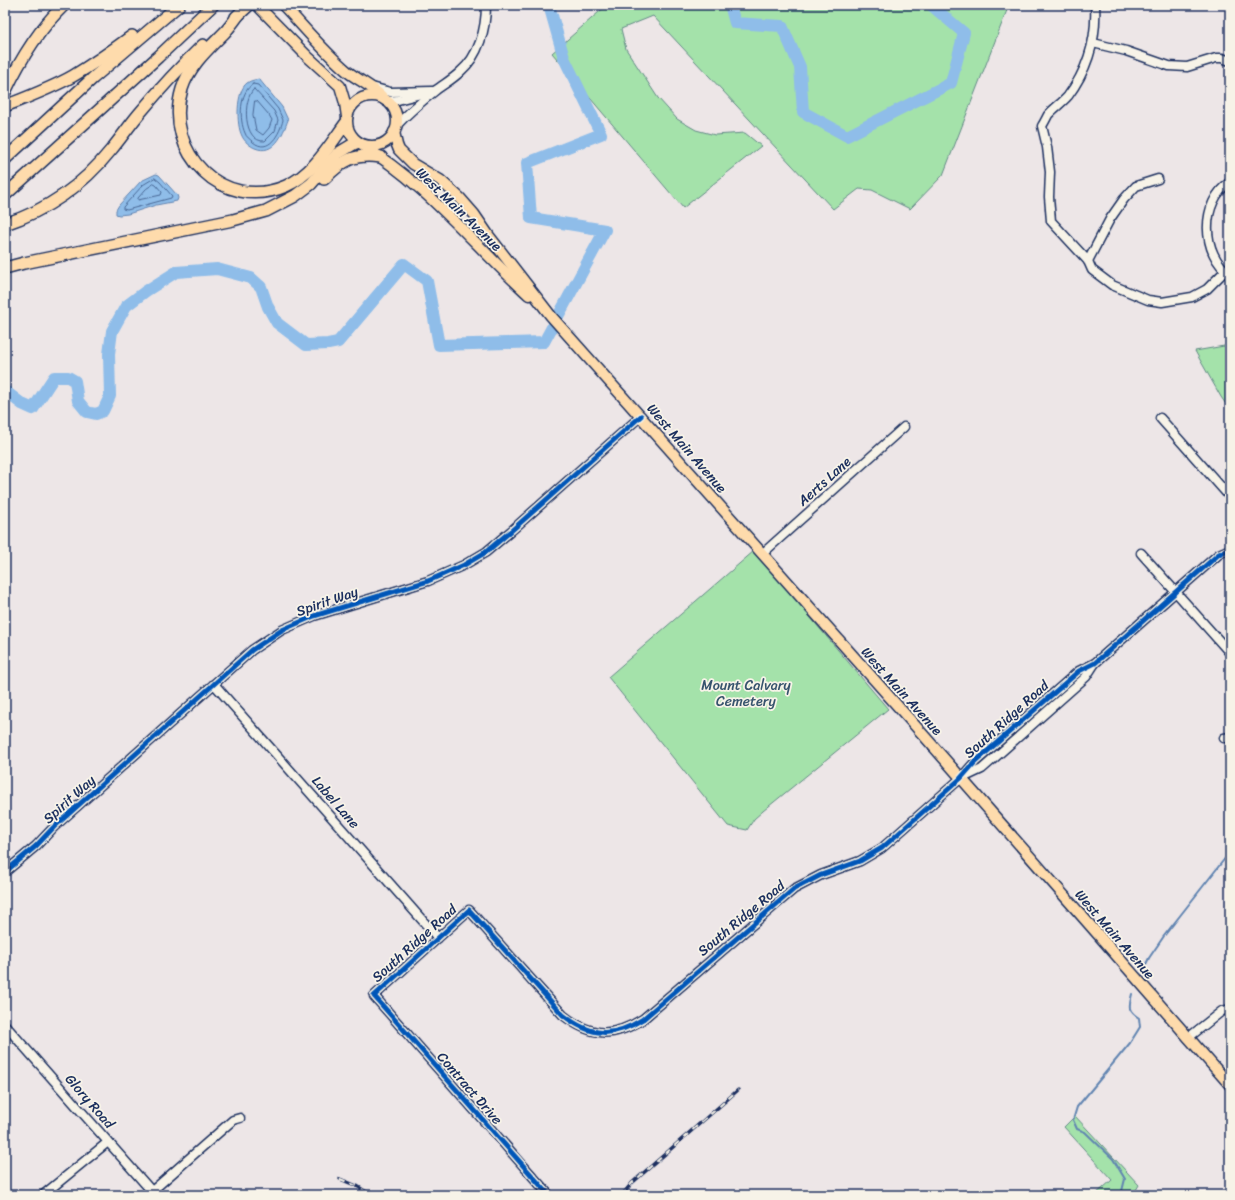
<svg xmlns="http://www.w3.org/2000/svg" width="1235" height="1200" font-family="Sriracha,sans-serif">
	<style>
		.green { fill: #a4e2aa; stroke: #608884 }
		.water { fill: #8fbde9; stroke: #6184b1 }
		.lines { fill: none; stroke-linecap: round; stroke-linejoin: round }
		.shore { stroke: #496896; stroke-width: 1 }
		.stream { stroke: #6184b1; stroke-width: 2 }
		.river { stroke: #8fbde9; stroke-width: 12 }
		.minor-casing { stroke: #1b2f5e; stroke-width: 11 }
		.major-casing { stroke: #1b2f5e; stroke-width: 13 }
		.highway-casing { stroke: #1b2f5e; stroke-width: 14 }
		.minor { stroke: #f7f3e8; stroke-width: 8 }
		.major { stroke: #fedbac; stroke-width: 10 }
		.highway { stroke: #fedbac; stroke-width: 11 }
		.rail-casing { stroke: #1b2f5e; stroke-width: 3.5 }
		.rail { stroke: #f7f3e8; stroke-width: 2; stroke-dasharray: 6; stroke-linecap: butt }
		.cycleway-casing { stroke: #f7f3e8; stroke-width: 8 }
		.cycleway { stroke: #0057b8; stroke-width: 5 }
		.labels { text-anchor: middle; stroke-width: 3.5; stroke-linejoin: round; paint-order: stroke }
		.street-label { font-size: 14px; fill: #1b2f5e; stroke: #f7f3e8 }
		.park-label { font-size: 14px; fill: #36536d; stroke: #f7f3e8 }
	</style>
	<rect width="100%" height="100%" fill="#ede6e7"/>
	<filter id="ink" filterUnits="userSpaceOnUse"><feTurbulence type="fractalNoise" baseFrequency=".025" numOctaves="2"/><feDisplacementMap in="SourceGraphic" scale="8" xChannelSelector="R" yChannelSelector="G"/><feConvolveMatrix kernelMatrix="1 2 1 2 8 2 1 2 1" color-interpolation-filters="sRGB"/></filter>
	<g filter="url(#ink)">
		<!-- green -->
		<g class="green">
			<path d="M 607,5 L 645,5 L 648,8 L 650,5 L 1009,5 L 943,175 L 910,209 L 872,190 L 859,189 L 833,209 L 653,16 L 621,29 L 626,49 L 658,98 L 677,119 L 696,130 L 715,135 L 745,133 L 761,146 L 683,208 L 552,53 Z"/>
			<path d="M 1230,345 L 1230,410 L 1221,397 L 1195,351 Z"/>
			<path d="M 754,551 L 888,709 L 763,811 L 754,819 L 747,830 L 728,826 L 608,677 Z"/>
			<path d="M 1075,1116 L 1139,1185 L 1133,1195 L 1095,1195 L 1112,1180 L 1064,1127 Z"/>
		</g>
		<!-- water -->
		<g class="water">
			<path d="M 259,79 L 282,107 L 288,120 C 283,134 274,156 255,148 C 250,146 244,141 242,136 C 236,125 236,91 247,83 C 251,80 255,80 259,79 Z"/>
			<path d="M 156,174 L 159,175 L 177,195 L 178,198 L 177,201 L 156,205 L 128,214 L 119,215 L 116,214 L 116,210 L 119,205 L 141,181 Z"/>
		</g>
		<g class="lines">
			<!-- shore -->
			<g class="shore">
				<path d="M 253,84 L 258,85 L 278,109 L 283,120 C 280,133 269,155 253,142 C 250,139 246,137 245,133 C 239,120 239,92 253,84 Z"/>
				<path d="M 254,89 L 274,111 L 278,120 L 275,131 L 265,141 C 243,143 242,99 254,89 Z"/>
				<path d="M 255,101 L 257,101 L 269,115 L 272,120 L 269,128 L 263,135 L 256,130 L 253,115 Z"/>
				<path d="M 155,178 L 160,182 L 172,196 L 171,198 L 127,210 L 123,209 L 123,207 L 143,185 Z"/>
				<path d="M 154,184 L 156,185 L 162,192 L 161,195 L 138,200 L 138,198 L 146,189 Z"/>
			</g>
			<!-- stream -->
			<g class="stream">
				<path d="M 1142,972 L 1149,958 L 1164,936 L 1230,852"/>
				<path d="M 1121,1195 L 1125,1179 L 1113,1159 L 1085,1132 L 1077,1129 L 1073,1120 L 1077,1107 L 1130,1043 L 1140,1027 L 1139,1018 C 1127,1010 1129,1007 1132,994"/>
			</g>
			<!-- river -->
			<g class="river">
				<path d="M 730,5 L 735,23 L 782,26 L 800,67 L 803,112 L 847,136 L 951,83 L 964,33 L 931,5"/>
				<path d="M 5,391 L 22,404 L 33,409 L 54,377 L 68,377 L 75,381 L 78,401 L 87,412 L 96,414 L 103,411 L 110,396 L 109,354 L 112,331 L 126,306 L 146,291 L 176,272 L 217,269 L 251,278 L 261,287 L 268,307 L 277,323 L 306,345 L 328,344 L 338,342 L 404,264 L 427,281 L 439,345 L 544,342 L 605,230 L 531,218 L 527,163 L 601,134 L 564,58 L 549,5"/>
			</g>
			<defs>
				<g id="minor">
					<path d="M 1095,5 C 1097,38 1088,69 1068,96 C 1062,103 1054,108 1048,115 C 1046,119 1044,123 1042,126 L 1047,147 L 1050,172 L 1049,197 L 1051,221 L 1088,261 L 1092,270 L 1112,285 L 1148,300 L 1162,302 L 1192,297 L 1207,289 L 1225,271"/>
					<path d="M 1093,43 L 1126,51 L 1169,66 L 1187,67 L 1216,58 L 1222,58 L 1230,61"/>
					<path d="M 372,87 L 390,92 L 432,91"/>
					<path d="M 386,101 L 398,100 L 425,93"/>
					<path d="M 397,125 C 409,112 422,101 436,90 C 444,84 453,79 460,72 C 479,56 486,29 486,5"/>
					<path d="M 1230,182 C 1200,202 1201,254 1230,274"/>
					<path d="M 1088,261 L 1110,219 L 1124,199 L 1136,186 L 1158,179"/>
					<path d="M 1160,418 L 1230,497"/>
					<path d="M 1141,553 L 1230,653"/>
					<path d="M 762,554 L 904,427"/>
					<path d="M 214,684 L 438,938"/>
					<path d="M 1224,738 L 1230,737"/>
					<path d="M 963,778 L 982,769 L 1086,677 L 1095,663"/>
					<path d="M 5,872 L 36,846 L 54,827 L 252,650 L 282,630 L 314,616 L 428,581 L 464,565 L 486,552 L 511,531 L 641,416"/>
					<path d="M 5,1025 L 155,1195"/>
					<path d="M 1188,1038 L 1222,1011 L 1230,1009"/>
					<path d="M 152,1191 L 233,1120 L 240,1118"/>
					<path d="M 43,1195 L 108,1142"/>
					<path d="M 549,1195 L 374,996 L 469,910 L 563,1015 C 591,1037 613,1038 643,1019 L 794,889 L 821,875 L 860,861 L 882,848 L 960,779 L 975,762 L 1079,671 L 1095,663 L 1219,554 L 1230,549"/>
				</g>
				<g id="major">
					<path d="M 257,5 L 308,57 L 340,86 L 345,103 L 347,117"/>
					<path d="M 283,5 C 304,27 324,52 348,72 C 361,82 375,87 385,100"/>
					<circle cx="372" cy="121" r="25"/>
					<path d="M 394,132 L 397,145 L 399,150 L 413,164 L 440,180 L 460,198 L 474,214 L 489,236 L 551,316 L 926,738 L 1230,1085"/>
					<path d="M 360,144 C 426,183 473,244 529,295"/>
				</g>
				<g id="highway">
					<path d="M 241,12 C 235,19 230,27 224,33 C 208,49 189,66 182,89 C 163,152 223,213 286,186 C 313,174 329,146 346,123"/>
					<path d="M 236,17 L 249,5"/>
					<path d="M 5,92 C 20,60 38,30 64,5"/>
					<path d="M 5,106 C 28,97 52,88 73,76 C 93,64 113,50 132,36"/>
					<path d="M 5,159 L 93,78 L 179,5"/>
					<path d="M 324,179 C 343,160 354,153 381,157"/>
					<path d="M 5,195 L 158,57 L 213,5"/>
					<path d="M 5,224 C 48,210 83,185 111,150 C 121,138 129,126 139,114 C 159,90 180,67 203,45"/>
					<path d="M 5,268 L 24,263 L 233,220 L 266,211 L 295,196 L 311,184 L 337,154 L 357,142"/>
				</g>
			</defs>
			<!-- minor casing -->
			<use href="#minor" class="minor-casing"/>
			<!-- major casing -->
			<use href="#major" class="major-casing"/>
			<!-- highway casing -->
			<use href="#highway" class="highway-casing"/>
			<!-- minor -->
			<use href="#minor" class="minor"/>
			<!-- major -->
			<use href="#major" class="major"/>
			<!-- highway -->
			<use href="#highway" class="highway"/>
			<defs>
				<g id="rail">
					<path d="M 340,1179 L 357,1186 L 371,1195"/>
					<path d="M 622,1195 L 632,1183 L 738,1090"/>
				</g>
			</defs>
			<!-- rail casing -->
			<use href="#rail" class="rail-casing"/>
			<!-- rail -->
			<use href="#rail" class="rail"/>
			<defs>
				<g id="cycleway">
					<path d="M 5,872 L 36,846 L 54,827 L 252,650 L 282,630 L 314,616 L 428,581 L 464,565 L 486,552 L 511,531 L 641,416"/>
					<path d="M 549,1195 L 374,996 L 469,910 L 563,1015 C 591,1037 613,1038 643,1019 L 794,889 L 821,875 L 860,861 L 882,848 L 960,779 L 975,762 L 1079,671 L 1095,663 L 1219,554 L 1230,549"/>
				</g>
			</defs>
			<!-- cycleway casing -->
			<use href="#cycleway" class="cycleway-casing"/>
			<!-- cycleway -->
			<use href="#cycleway" class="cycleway"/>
		</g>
	</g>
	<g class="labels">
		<!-- street labels -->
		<g class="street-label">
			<text transform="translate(459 209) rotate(44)" y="5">West Main Avenue</text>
			<text transform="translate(687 448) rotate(49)" y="5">West Main Avenue</text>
			<text transform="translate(824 481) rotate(-42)" y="5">Aerts Lane</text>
			<text transform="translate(327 601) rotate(-19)" y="5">Spirit Way</text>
			<text transform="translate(902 691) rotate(48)" y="5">West Main Avenue</text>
			<text transform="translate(1006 719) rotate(-42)" y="5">South Ridge Road</text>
			<text transform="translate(69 799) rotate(-42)" y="5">Spirit Way</text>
			<text transform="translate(336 802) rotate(49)" y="5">Label Lane</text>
			<text transform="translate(741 918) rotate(-40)" y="5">South Ridge Road</text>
			<text transform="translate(1115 934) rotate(49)" y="5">West Main Avenue</text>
			<text transform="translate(414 943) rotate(-42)" y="5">South Ridge Road</text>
			<text transform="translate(470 1088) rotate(49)" y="5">Contract Drive</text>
			<text transform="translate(90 1101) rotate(49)" y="5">Glory Road</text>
		</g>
		<!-- park labels -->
		<g class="park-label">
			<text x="746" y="690">Mount Calvary<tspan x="746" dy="16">Cemetery</tspan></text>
		</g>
	</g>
	<!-- margin -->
	<rect width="1235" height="1200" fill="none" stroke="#f7f3e8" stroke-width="20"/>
	<rect x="10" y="10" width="1215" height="1180" fill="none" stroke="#1b2f5e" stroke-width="1.5" filter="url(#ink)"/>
</svg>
